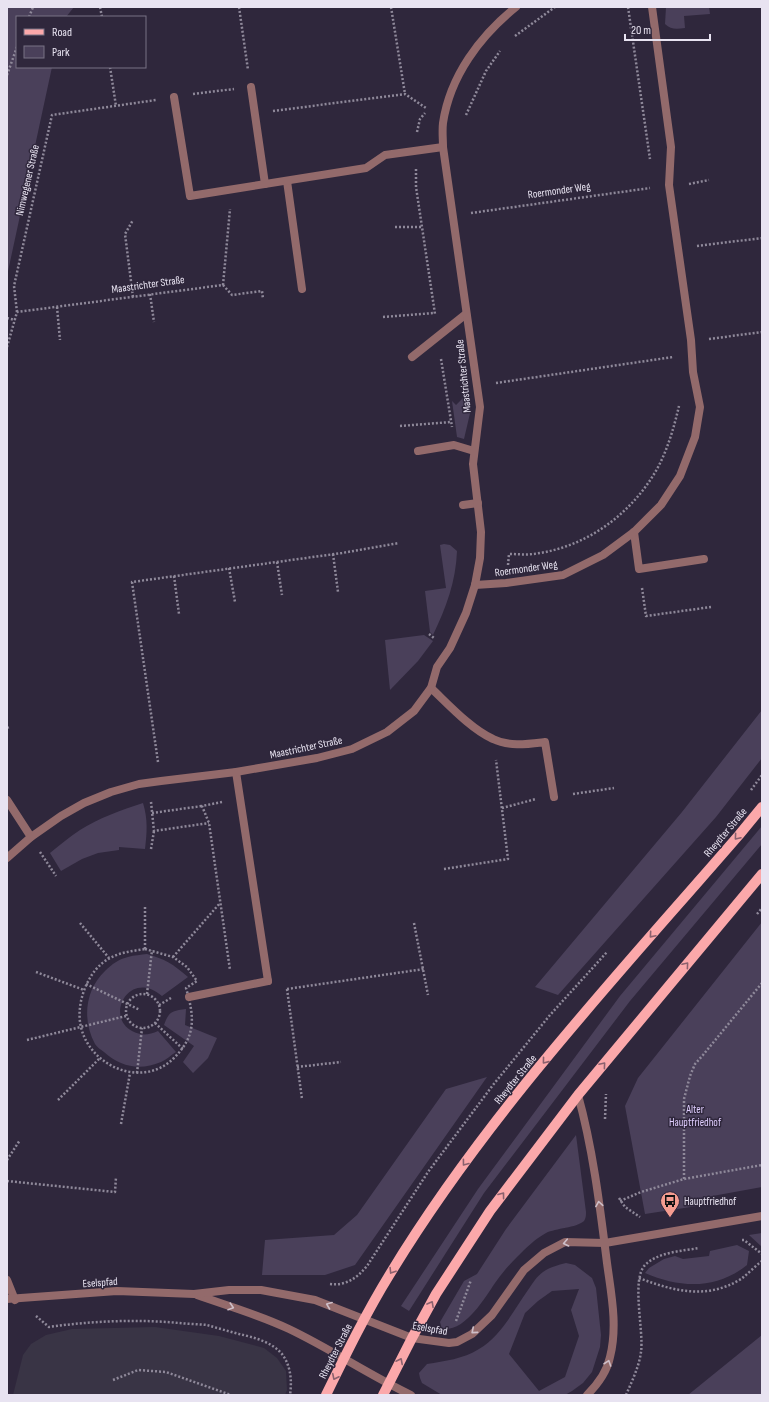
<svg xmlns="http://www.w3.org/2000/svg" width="769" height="1402" font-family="'Sofia Sans Condensed',sans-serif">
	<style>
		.commercial { fill: #393445 }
		.green { fill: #4a405a; fill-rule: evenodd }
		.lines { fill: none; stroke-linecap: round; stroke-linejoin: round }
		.path { stroke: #8f899a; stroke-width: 2.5; stroke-dasharray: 2 2; stroke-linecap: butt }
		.service { stroke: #936a6b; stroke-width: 8 }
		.minor { stroke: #936a6b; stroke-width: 8 }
		.primary { stroke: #fba8aa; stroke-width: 10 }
		.oneway { stroke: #8b616e }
		.oneway2 { stroke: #cebfc9 }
		.labels { text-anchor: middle; stroke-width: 3; stroke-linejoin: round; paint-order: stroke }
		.street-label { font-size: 11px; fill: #e8e3f1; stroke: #2f273c }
		.park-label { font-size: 11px; fill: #dfcdfe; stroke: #2f273c }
		.poi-label { font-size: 11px; fill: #e8e3f1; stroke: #2f273c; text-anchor: start }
	</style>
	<rect width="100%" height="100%" fill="#2f273c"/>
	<!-- commercial -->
	<path class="commercial" d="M 155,1327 L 219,1336 L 264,1348 L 277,1358 L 286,1371 L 287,1390 L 285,1395 L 13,1395 L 23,1355 L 31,1344 L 46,1335 L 72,1329 Z"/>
	<!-- green -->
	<g class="green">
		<path d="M 7,7 L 74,7 L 66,17 L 17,17 L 17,67 L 52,67 L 7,276 Z"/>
		<path d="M 666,7 L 709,7 L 710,14 L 684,16 L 685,28 C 677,29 671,30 665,24 Z"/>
		<path d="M 469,392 L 471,409 L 464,439 L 457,437 L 452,401 L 456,405 Z"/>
		<path d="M 444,544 L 450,545 L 457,551 C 456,581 446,608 433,635 L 430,632 L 425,591 L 446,588 L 440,545 Z"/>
		<path d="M 424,635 L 433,641 L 418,661 L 390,690 L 385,640 Z"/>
		<path d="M 762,710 L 762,758 L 716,817 L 558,995 L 535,987 L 682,812 Z"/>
		<path d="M 143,803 C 148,819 147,833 145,849 L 119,847 L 119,850 L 98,853 L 82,859 L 61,871 L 50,853 C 60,845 69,837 80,830 C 99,818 121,810 143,803 Z"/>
		<path d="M 762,826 L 762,844 L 630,1001 L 484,1193 L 409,1311 L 401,1306 L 478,1189 L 620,996 Z"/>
		<path d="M 762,922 L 762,1187 L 696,1199 L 697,1206 L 645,1214 L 625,1106 L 638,1078 Z"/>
		<path d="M 147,954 C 165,959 173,964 188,977 L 162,996 C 130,968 104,1016 132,1031 C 141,1036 149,1035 158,1031 L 176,1052 C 171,1055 166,1060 161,1062 C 140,1071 121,1067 104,1052 C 101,1050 97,1047 95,1044 C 82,1020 85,990 105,971 C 112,964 119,959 128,957 C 134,955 141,955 147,954 Z"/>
		<path d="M 186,1009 L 185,1025 L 217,1038 L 208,1058 L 193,1073 L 183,1062 L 194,1046 L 164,1025 C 169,1011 172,1011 186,1009 Z"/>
		<path d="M 487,1077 L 355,1265 L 325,1275 L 262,1275 L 265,1240 L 334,1235 L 357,1215 L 446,1089 Z"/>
		<path d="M 576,1135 L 586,1212 C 586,1215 586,1218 584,1221 C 576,1228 556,1228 546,1233 C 535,1239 526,1248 517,1257 C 509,1265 502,1273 495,1283 C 484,1299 465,1332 442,1329 L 440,1322 L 464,1281 L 477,1274 L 506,1229 Z"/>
		<path d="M 762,1233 L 762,1247 L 749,1235 Z"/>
		<path d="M 737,1245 L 749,1251 L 747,1265 C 716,1290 680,1288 645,1273 L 649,1268 L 664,1259 L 675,1256 L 683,1259 L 709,1256 L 710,1251 Z"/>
		<path d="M 566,1263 L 575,1265 L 592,1278 L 596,1288 L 601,1335 L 600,1347 L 592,1372 L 583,1383 L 572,1391 L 565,1395 L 442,1395 L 422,1383 L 420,1378 L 419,1373 L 427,1364 C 445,1361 463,1359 479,1349 C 502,1335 513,1311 528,1290 C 532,1284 537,1276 543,1272 C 550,1267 558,1265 566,1263 ZM 579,1289 L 571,1310 L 579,1336 L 565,1377 L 539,1391 L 509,1354 L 525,1313 L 538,1301 L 552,1291 Z"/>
		<path d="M 762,1335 L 762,1395 L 688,1395 Z"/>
	</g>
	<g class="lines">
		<!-- path -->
		<g class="path">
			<path d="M 100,7 L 102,17"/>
			<path d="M 239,7 L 248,70"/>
			<path d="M 391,7 L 405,94"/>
			<path d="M 628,7 L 650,159"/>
			<path d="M 29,17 L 33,7"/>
			<path d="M 515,36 L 555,7"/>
			<path d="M 110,67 L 116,106"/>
			<path d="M 7,75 L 17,47"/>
			<path d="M 193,94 L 234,89"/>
			<path d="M 273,111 L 405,94 L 426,108"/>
			<path d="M 466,115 L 486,71 L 500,51"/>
			<path d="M 417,132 L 420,119 L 425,113"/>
			<path d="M 416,169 L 416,187 L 435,314"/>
			<path d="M 689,184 L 709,180"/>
			<path d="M 471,213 L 650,188"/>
			<path d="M 395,227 L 422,227"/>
			<path d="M 697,246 L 762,238"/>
			<path d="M 223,285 L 232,295 L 262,291 L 263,299"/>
			<path d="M 150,294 L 154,322"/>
			<path d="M 133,297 L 125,234 L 133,220"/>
			<path d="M 57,307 L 60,340"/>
			<path d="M 17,312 L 14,286 L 52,115 L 156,100"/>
			<path d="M 383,317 L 434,313"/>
			<path d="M 7,318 L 15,320"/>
			<path d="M 709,339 L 762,332"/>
			<path d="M 7,347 L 17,312 L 223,285 L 230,209"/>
			<path d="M 441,359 L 452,427"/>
			<path d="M 496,383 L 673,357"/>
			<path d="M 400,426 L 451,422"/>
			<path d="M 333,554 L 338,592"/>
			<path d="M 277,562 L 282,595"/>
			<path d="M 508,565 L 509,554 C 517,554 525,555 533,554 C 585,548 631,515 657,469 C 668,449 674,427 679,406"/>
			<path d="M 229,568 L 235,602"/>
			<path d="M 174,576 L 179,614"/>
			<path d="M 642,588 L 646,616 L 711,607"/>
			<path d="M 429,634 L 434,638"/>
			<path d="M 7,728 L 9,727"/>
			<path d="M 158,762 L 132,582 L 342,553 L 399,543"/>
			<path d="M 751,790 L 762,775"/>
			<path d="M 573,794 L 614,788"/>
			<path d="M 151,802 L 154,831 L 209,823"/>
			<path d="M 222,802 L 202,806 L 209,823 L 230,970"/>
			<path d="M 502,808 L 536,799"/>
			<path d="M 152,813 L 202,806"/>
			<path d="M 151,849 L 154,831"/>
			<path d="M 40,852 L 56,876"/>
			<path d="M 444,869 L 508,859 L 496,760"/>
			<path d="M 757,914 L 762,908"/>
			<path d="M 80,923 L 109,958"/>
			<path d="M 414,923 L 428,995"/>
			<path d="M 145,949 L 173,957 L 187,967 L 197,981 L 186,988 C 194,1016 197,1035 174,1058 C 143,1089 90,1067 81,1027 C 75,1004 88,969 110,958 C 121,952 133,951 145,949 Z"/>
			<path d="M 145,949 L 145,906"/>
			<path d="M 173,957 L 220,903"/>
			<path d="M 36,972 L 84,990"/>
			<path d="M 86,984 L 140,1010"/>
			<path d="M 287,989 L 424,969"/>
			<path d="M 287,989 L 302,1099"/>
			<path d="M 147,994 L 152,950"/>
			<circle cx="143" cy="1011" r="17"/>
			<path d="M 159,1005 L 171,998"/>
			<path d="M 155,1023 L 183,1049"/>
			<path d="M 27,1040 L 126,1016"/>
			<path d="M 297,1067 L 341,1062"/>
			<path d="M 137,1073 L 142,1028"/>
			<path d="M 58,1100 L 100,1058"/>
			<path d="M 605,1119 L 606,1094"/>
			<path d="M 121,1124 L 130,1073"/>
			<path d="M 7,1160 L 20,1140"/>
			<path d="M 684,1179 L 684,1099 L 690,1076 L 695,1064 L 703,1055 L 762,983"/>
			<path d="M 7,1181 L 115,1192 L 116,1177"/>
			<path d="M 619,1198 L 625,1207 L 640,1217"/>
			<path d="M 620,1201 L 641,1192 L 684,1179 L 762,1165"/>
			<path d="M 742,1240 L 744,1240 L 762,1254"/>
			<path d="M 639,1278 C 673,1291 707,1300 741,1279 C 748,1274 755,1266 762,1261"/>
			<path d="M 330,1284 C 346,1286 357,1278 367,1266 L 428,1172 L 493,1085 L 550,1015 L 607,952"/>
			<path d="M 36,1316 L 49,1327 C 92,1321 136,1319 179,1323 C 188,1324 198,1324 207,1325 C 217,1328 228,1331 239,1334 C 253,1337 272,1342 282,1354 C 291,1366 292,1381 290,1395"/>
			<path d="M 456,1321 L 471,1280"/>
			<path d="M 113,1380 L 138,1370 L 166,1372 L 231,1395"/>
			<path d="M 626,1395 C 632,1381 639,1367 641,1352 C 644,1330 631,1280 645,1265 C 658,1252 682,1251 699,1248"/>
		</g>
		<!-- service -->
		<g class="service">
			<path d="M 287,181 L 302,289"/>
			<path d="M 412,357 L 466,314"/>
			<path d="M 418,451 L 454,445 L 474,451"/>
			<path d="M 463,505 L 478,503"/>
			<path d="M 634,532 L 639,569 L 704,559"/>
			<path d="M 7,800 L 31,837"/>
			<path d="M 189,997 L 268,981"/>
		</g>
		<!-- minor -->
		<g class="minor">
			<path d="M 251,87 L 265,184"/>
			<path d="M 174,97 L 190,196 L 366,168 L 385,155 L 443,147"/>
			<path d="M 475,585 L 506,583 L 563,575 L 603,555 L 634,532 L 661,505 L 680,476 L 695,437 L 700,407 L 693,372 L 691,340 L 669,185 L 671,147 L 652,7"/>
			<path d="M 431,688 C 449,705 471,729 493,739 C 509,747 528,744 545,742 L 554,797"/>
			<path d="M 236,772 L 268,981"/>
			<path d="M 7,858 L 31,837 L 61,816 L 84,803 L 111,792 L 139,784 L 161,781 L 236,772 L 317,758 L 352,749 L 387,732 L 414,711 L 431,688 L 437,667 L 450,648 L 466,613 L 475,585 L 480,558 L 481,532 L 473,464 L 480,407 L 443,147 C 443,139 442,131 443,123 C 450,76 480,36 516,7"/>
			<path d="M 578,1095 C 593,1149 600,1207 607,1263 C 611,1293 618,1326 610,1357 C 607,1372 598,1384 587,1395"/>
			<path d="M 7,1280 L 15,1300"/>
			<path d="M 197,1295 C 228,1306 260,1315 289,1329 C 331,1349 369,1375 411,1395"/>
			<path d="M 7,1299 L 117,1291 L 194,1294 L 229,1290 L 261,1290 L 315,1300 L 412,1338 L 449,1343 L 457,1342 L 472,1334 L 492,1315 L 524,1270 L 544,1253 L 565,1242 L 605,1243 L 762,1216"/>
		</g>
		<!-- primary -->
		<g class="primary">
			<path d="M 326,1395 C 346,1354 366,1313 390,1274 C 487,1114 617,976 739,835 L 762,807"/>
			<path d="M 383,1395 L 412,1338 L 436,1294 L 490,1211 L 578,1095 L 762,874"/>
		</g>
	</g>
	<!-- one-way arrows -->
	<defs><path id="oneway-chevron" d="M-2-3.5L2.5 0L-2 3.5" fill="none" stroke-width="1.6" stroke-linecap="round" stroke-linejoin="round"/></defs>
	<g class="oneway">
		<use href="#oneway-chevron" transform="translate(737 837) rotate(130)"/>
		<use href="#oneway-chevron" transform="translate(652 935) rotate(131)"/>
		<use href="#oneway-chevron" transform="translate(686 965) rotate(-50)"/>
		<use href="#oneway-chevron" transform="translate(545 1061) rotate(129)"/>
		<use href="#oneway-chevron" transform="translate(603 1065) rotate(-50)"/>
		<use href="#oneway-chevron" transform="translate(465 1163) rotate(127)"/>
		<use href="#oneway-chevron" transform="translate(502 1195) rotate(-53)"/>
		<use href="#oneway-chevron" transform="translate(392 1271) rotate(122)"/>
		<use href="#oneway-chevron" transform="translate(431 1304) rotate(-61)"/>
		<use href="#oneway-chevron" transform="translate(400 1361) rotate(-63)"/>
		<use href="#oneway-chevron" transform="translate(335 1377) rotate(116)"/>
	</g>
	<g class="oneway2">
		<use href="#oneway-chevron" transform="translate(599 1204) rotate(-99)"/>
		<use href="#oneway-chevron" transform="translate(566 1243) rotate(168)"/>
		<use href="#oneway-chevron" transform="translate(329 1305) rotate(-159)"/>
		<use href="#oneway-chevron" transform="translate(231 1307) rotate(18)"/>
		<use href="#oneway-chevron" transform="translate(474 1331) rotate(140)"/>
		<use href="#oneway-chevron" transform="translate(608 1363) rotate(-71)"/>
	</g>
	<!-- icons -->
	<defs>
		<symbol id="bus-pin" viewBox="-11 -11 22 30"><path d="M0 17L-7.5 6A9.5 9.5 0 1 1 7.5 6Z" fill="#f59c90" stroke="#2f273c"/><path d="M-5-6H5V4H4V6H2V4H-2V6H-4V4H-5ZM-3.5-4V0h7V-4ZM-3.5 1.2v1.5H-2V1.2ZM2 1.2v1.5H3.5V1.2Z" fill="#111"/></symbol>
	</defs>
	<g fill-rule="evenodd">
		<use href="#bus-pin" x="659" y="1190" width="22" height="30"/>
	</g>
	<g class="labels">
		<!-- street labels -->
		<g class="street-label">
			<text transform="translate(27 180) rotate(-77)" y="4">Nimwegener Straße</text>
			<text transform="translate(559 190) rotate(-8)" y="4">Roermonder Weg</text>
			<text transform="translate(148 284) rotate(-8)" y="4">Maastrichter Straße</text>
			<text transform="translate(463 376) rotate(-96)" y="4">Maastrichter Straße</text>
			<text transform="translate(526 568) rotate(-8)" y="4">Roermonder Weg</text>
			<text transform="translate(306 747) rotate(-12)" y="4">Maastrichter Straße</text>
			<text transform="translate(725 832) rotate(-50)" y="4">Rheydter Straße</text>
			<text transform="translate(515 1079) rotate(-51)" y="4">Rheydter Straße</text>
			<text transform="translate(100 1282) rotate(-4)" y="4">Eselspfad</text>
			<text transform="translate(430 1328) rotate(10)" y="4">Eselspfad</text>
			<text transform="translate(335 1351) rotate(-63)" y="4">Rheydter Straße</text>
		</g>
		<!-- park labels -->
		<g class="park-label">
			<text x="695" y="1113">Alter<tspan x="695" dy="13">Hauptfriedhof</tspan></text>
		</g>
		<!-- poi labels -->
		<g class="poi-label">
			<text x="684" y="1205">Hauptfriedhof</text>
		</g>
	</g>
	<!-- border -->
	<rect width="769" height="1402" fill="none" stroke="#e8e3f1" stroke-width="16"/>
	<!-- legend -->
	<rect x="16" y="16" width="130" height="52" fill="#2f273c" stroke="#797284"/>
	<rect x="24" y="29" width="20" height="6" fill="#fba8aa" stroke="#797284"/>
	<text x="52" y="36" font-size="12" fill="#e8e3f1">Road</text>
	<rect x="24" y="46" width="20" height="12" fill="#4a405a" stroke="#797284"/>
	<text x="52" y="56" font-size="12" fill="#e8e3f1">Park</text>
	<!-- scale -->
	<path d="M625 34v6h85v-6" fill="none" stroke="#e8e3f1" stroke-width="2"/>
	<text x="631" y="34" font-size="12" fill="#e8e3f1" stroke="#2f273c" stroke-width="3" paint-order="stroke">20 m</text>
</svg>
